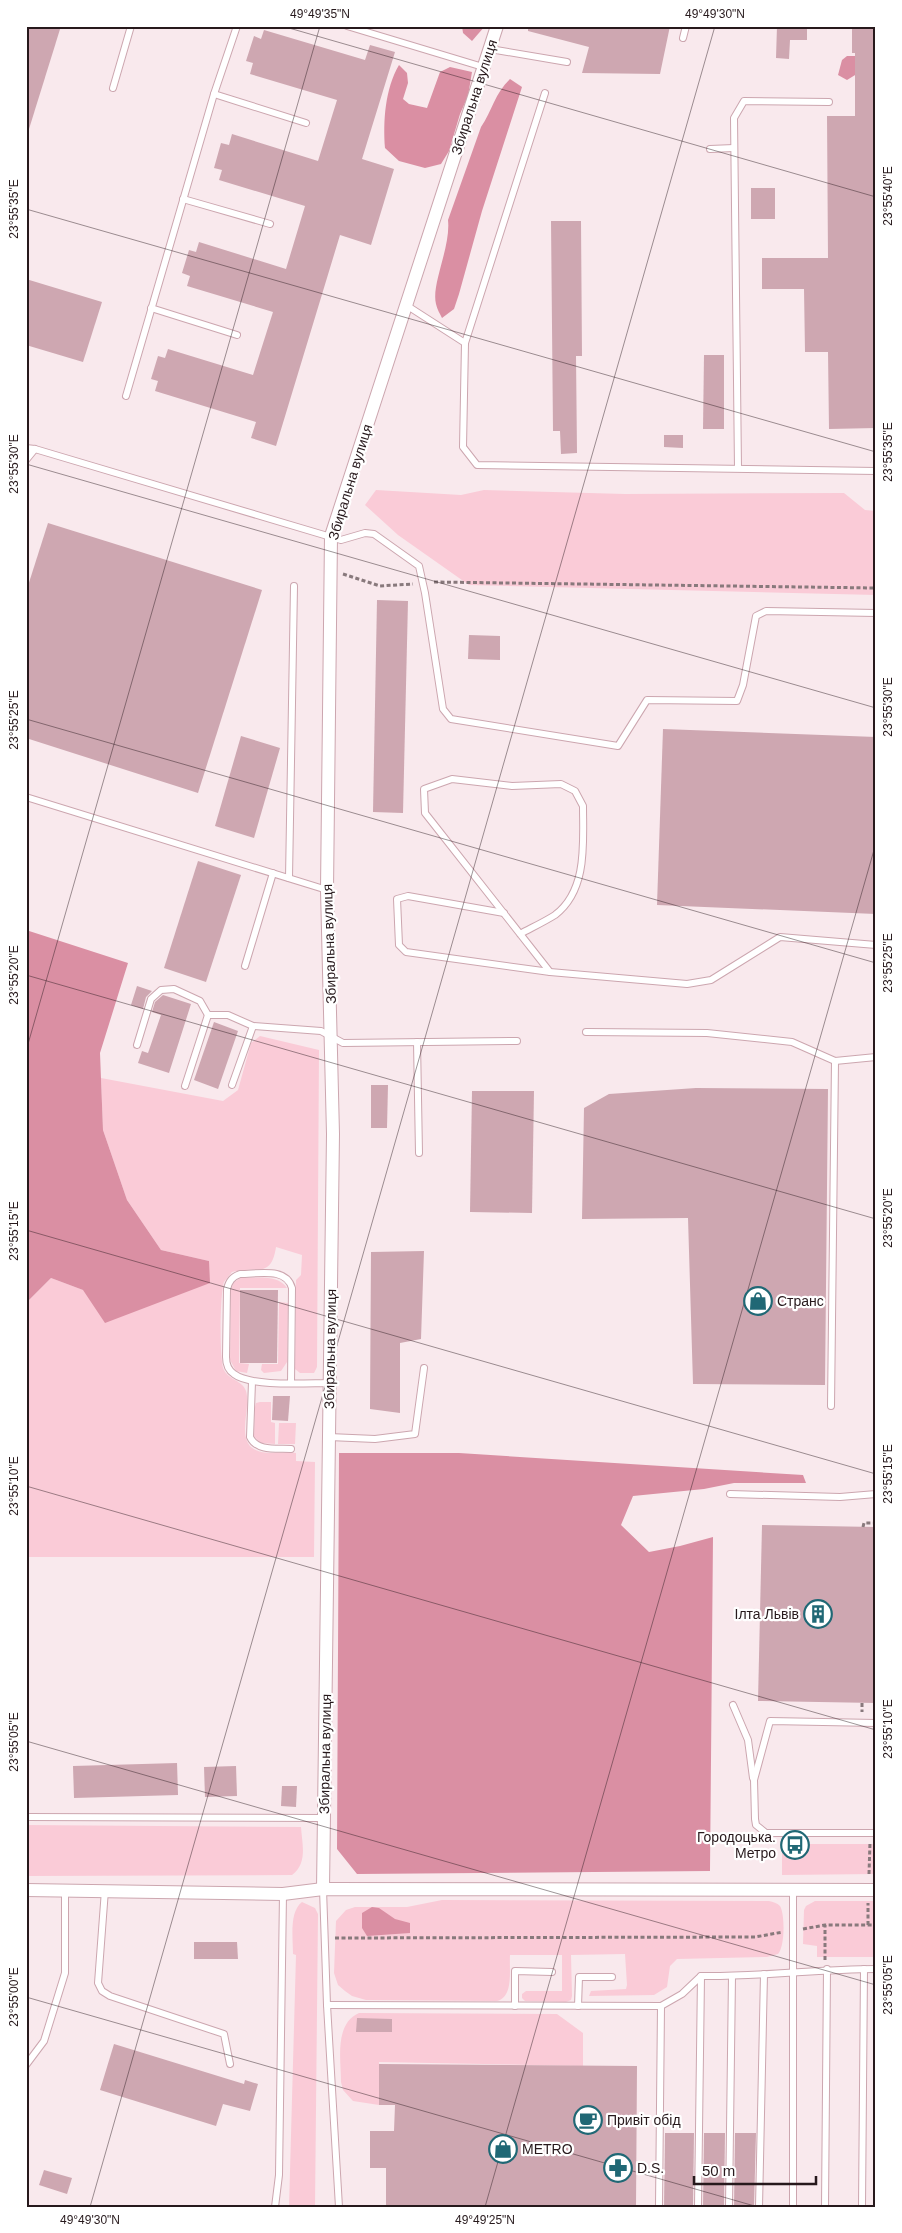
<svg xmlns="http://www.w3.org/2000/svg" width="902" height="2233" font-family="Helvetica,sans-serif">
	<style>
		.green { fill: #facbd7 }
		.forest { fill: #da8fa3 }
		.building { fill: #cea7b1 }
		.lines { fill: none; stroke-linecap: round; stroke-linejoin: round }
		.lane-casing { stroke: #cca6af; stroke-width: 8 }
		.street-casing { stroke: #cca6af; stroke-width: 14 }
		.path { stroke: #88797c; stroke-width: 3; stroke-dasharray: 4 2.5; stroke-linecap: butt }
		.lane { stroke: #fff; stroke-width: 6 }
		.street { stroke: #fff; stroke-width: 12 }
		.ticks { fill: none; stroke: #27191c; stroke-width: 1; stroke-opacity: 0.45 }
		.labels { text-anchor: middle; stroke-width: 4.5; stroke-linejoin: round; paint-order: stroke }
		.street-label { font-size: 14px; fill: #27191c; stroke: #fff }
		.poi-label { font-size: 14px; fill: #27191c; stroke: #fff; text-anchor: start }
		.neatline { fill: none; stroke: #27191c; stroke-width: 2 }
		.ticks-label { font-size: 12px; text-anchor: middle; fill: #27191c }
	</style>
	<rect width="100%" height="100%" fill="#f9e9ed"/>
	<!-- green -->
	<g class="green">
		<path d="M 376,490 L 461,495 L 484,490 L 625,494 L 844,493 L 865,510 L 876,511 L 876,595 L 469,585 L 398,535 L 365,505 Z"/>
		<path d="M 260,1036 L 319,1050 L 317,1367 L 314,1373 L 300,1373 L 295,1369 L 296,1280 L 301,1275 L 302,1255 L 276,1247 C 271,1280 256,1265 232,1272 L 224,1282 C 220,1294 219,1360 224,1370 C 229,1380 242,1380 246,1391 C 251,1407 238,1434 251,1447 C 261,1456 283,1452 296,1453 L 296,1461 L 315,1462 L 314,1557 L 26,1557 L 26,1303 L 51,1278 L 83,1290 L 209,1261 L 161,1250 L 127,1200 L 103,1130 L 101,1078 L 223,1101 L 238,1090 L 251,1043 Z"/>
		<path d="M 241,1278 C 257,1278 278,1274 287,1288 L 240,1288 L 239,1363 L 249,1364 L 247,1373 L 236,1371 L 230,1360 L 231,1290 L 234,1282 Z"/>
		<path d="M 279,1302 L 288,1303 L 287,1362 L 281,1371 L 264,1373 L 261,1370 L 262,1364 L 278,1364 Z"/>
		<path d="M 260,1402 L 271,1402 L 271,1422 L 275,1423 L 275,1444 L 260,1443 L 254,1436 L 255,1407 L 256,1403 Z"/>
		<path d="M 279,1423 L 296,1423 L 295,1444 L 278,1444 Z"/>
		<path d="M 26,1825 L 301,1827 C 302,1844 308,1863 292,1875 L 26,1876 Z"/>
		<path d="M 782,1844 L 876,1844 L 876,1874 L 782,1875 Z"/>
		<path d="M 442,1900 L 769,1901 C 773,1902 777,1903 780,1906 C 785,1914 785,1947 778,1954 L 767,1957 L 677,1959 L 670,1966 L 667,1987 L 654,1995 L 589,1996 L 591,1991 L 626,1989 L 627,1985 L 625,1954 L 571,1955 L 572,1996 L 571,2000 L 566,2002 L 525,2001 L 522,1998 L 522,1994 L 526,1991 L 562,1991 L 562,1955 L 510,1955 C 509,1969 514,1997 497,2001 L 366,2000 L 352,1996 L 345,1991 L 338,1985 L 334,1973 L 336,1921 L 346,1910 L 355,1907 L 407,1907 Z"/>
		<path d="M 815,1901 L 876,1901 L 876,1957 L 817,1957 L 817,1946 L 803,1944 L 804,1910 L 806,1906 Z"/>
		<path d="M 302,1902 L 315,1908 L 318,1914 L 315,2207 L 289,2207 L 296,1955 L 293,1954 C 293,1938 289,1912 302,1902 Z"/>
		<path d="M 359,2013 L 557,2014 L 583,2033 L 583,2066 L 379,2062 L 379,2105 L 353,2101 L 343,2090 L 341,2082 C 341,2060 334,2024 359,2013 Z"/>
	</g>
	<!-- forest -->
	<g class="forest">
		<path d="M 462,26 L 485,26 L 472,41 L 463,33 Z"/>
		<path d="M 847,56 L 859,56 L 860,72 L 847,80 L 838,75 L 842,60 Z"/>
		<path d="M 399,65 L 407,73 L 408,83 L 403,99 L 409,104 L 427,108 L 440,72 L 450,67 L 472,72 L 468,96 L 460,114 L 449,151 L 441,164 L 425,168 L 399,161 L 385,148 C 383,121 385,89 399,65 Z"/>
		<path d="M 510,79 L 522,87 L 482,211 L 459,294 L 454,309 L 442,318 C 440,314 437,309 436,304 C 431,284 451,247 448,220 L 481,127 C 492,111 495,93 510,79 Z"/>
		<path d="M 26,930 L 128,963 L 100,1053 L 103,1130 L 127,1200 L 161,1250 L 209,1261 L 210,1283 L 105,1323 L 83,1290 L 51,1278 L 26,1303 Z"/>
		<path d="M 339,1453 L 459,1453 L 803,1475 L 806,1483 L 734,1483 L 704,1489 L 633,1496 L 621,1525 L 649,1552 L 680,1546 L 713,1537 L 710,1871 L 357,1874 L 337,1849 Z"/>
		<path d="M 372,1907 L 379,1908 L 395,1919 L 410,1923 L 410,1933 L 367,1936 L 362,1928 L 362,1913 Z"/>
	</g>
	<!-- building -->
	<g class="building">
		<path d="M 26,26 L 61,26 L 29,129 L 26,128 Z"/>
		<path d="M 528,26 L 670,26 L 660,74 L 582,73 L 589,47 L 528,31 Z"/>
		<path d="M 777,26 L 807,26 L 807,40 L 790,40 L 789,59 L 776,58 Z"/>
		<path d="M 852,26 L 876,26 L 876,428 L 829,429 L 828,352 L 805,352 L 804,289 L 762,289 L 762,258 L 828,258 L 827,116 L 855,116 L 855,53 L 852,53 Z"/>
		<path d="M 264,30 L 365,60 L 370,45 L 395,52 L 362,159 L 394,169 L 371,245 L 340,235 L 276,446 L 251,438 L 256,422 L 155,391 L 158,381 L 151,379 L 158,356 L 165,358 L 168,349 L 253,375 L 273,312 L 187,286 L 190,276 L 182,273 L 189,250 L 196,252 L 199,242 L 286,269 L 305,206 L 219,180 L 222,170 L 214,168 L 221,143 L 229,145 L 232,134 L 318,161 L 337,100 L 250,74 L 253,63 L 246,61 L 254,36 L 261,39 Z"/>
		<rect x="751" y="188" width="24" height="31"/>
		<path d="M 551,221 L 581,221 L 582,356 L 576,356 L 577,453 L 561,454 L 560,431 L 553,431 Z"/>
		<path d="M 26,279 L 102,302 L 83,362 L 26,345 Z"/>
		<path d="M 704,355 L 724,355 L 724,429 L 703,429 Z"/>
		<path d="M 664,435 L 683,435 L 683,448 L 664,447 Z"/>
		<path d="M 48,523 L 262,590 L 198,793 L 26,738 L 26,592 Z"/>
		<path d="M 377,600 L 408,601 L 403,813 L 373,812 Z"/>
		<path d="M 469,635 L 500,636 L 500,660 L 468,659 Z"/>
		<path d="M 663,729 L 876,737 L 876,914 L 657,905 Z"/>
		<path d="M 241,736 L 280,748 L 254,838 L 215,826 Z"/>
		<path d="M 198,861 L 241,875 L 206,982 L 164,968 Z"/>
		<path d="M 137,986 L 152,991 L 146,997 L 143,1009 L 131,1005 Z"/>
		<path d="M 163,995 L 191,1004 L 169,1073 L 138,1063 L 142,1051 L 148,1053 L 161,1015 L 152,1012 L 155,1002 Z"/>
		<path d="M 214,1022 L 238,1031 L 218,1089 L 194,1080 Z"/>
		<path d="M 371,1085 L 388,1085 L 387,1128 L 371,1128 Z"/>
		<path d="M 696,1088 L 828,1089 L 825,1385 L 693,1384 L 688,1218 L 582,1219 L 584,1108 L 609,1094 Z"/>
		<path d="M 472,1091 L 534,1091 L 532,1213 L 470,1212 Z"/>
		<path d="M 424,1251 L 421,1339 L 400,1343 L 400,1413 L 370,1409 L 371,1252 Z"/>
		<path d="M 240,1290 L 278,1290 L 277,1363 L 240,1363 Z"/>
		<path d="M 273,1396 L 290,1396 L 288,1421 L 272,1420 Z"/>
		<path d="M 762,1525 L 876,1527 L 876,1703 L 758,1701 Z"/>
		<path d="M 177,1763 L 178,1795 L 74,1798 L 73,1766 Z"/>
		<path d="M 236,1766 L 237,1796 L 205,1797 L 204,1767 Z"/>
		<path d="M 282,1786 L 297,1786 L 296,1807 L 281,1806 Z"/>
		<path d="M 194,1942 L 237,1942 L 238,1959 L 194,1959 Z"/>
		<path d="M 357,2018 L 392,2019 L 392,2032 L 356,2032 Z"/>
		<path d="M 114,2044 L 244,2084 L 245,2080 L 258,2084 L 250,2111 L 223,2104 L 216,2126 L 100,2090 Z"/>
		<path d="M 379,2064 L 637,2066 L 636,2207 L 386,2207 L 386,2168 L 370,2168 L 370,2131 L 394,2131 L 395,2105 L 379,2105 Z"/>
		<path d="M 665,2133 L 694,2133 L 693,2207 L 664,2207 Z"/>
		<path d="M 704,2133 L 725,2133 L 724,2207 L 703,2207 Z"/>
		<path d="M 735,2133 L 756,2133 L 754,2207 L 734,2207 Z"/>
		<path d="M 44,2170 L 72,2178 L 67,2194 L 39,2185 Z"/>
	</g>
	<g class="lines">
		<defs>
			<g id="lane">
				<path d="M 347,26 L 483,67"/>
				<path d="M 683,38 L 686,26"/>
				<path d="M 490,49 L 567,62"/>
				<path d="M 113,88 L 131,26"/>
				<path d="M 214,94 L 306,123"/>
				<path d="M 710,149 L 734,148"/>
				<path d="M 183,199 L 270,224"/>
				<path d="M 406,305 L 465,343 L 463,447 L 477,465 L 876,471"/>
				<path d="M 151,308 L 237,335"/>
				<path d="M 465,343 L 545,93"/>
				<path d="M 126,396 L 214,94 L 237,26"/>
				<path d="M 26,448 L 35,449 L 341,540 L 365,533 L 374,534 L 419,566 L 425,593 L 443,709 L 451,719 L 618,746 L 647,700 L 737,701 L 743,685 L 756,616 L 766,611 L 876,613"/>
				<path d="M 26,460 L 35,449"/>
				<path d="M 738,468 L 734,118 L 744,101 L 829,102"/>
				<path d="M 26,797 L 327,890"/>
				<path d="M 289,878 L 294,586"/>
				<path d="M 504,913 L 408,896 L 397,899 L 399,945 L 406,952 L 550,972"/>
				<path d="M 520,934 C 531,928 544,922 555,915 C 588,890 583,842 583,806 L 575,791 L 561,784 L 512,786 L 452,779 L 424,789 L 425,813 L 550,972 L 687,984 L 711,980 L 780,937 L 876,945"/>
				<path d="M 245,966 L 273,873"/>
				<path d="M 586,1032 L 707,1033 L 792,1042 L 835,1061"/>
				<path d="M 417,1042 L 419,1153"/>
				<path d="M 137,1045 L 151,999 L 161,990 L 174,989 L 200,1001 L 208,1015 L 228,1015 L 253,1026 L 321,1031 L 343,1043 L 517,1041"/>
				<path d="M 232,1085 L 253,1026"/>
				<path d="M 185,1086 L 208,1015"/>
				<path d="M 252,1382 L 250,1437 C 257,1452 278,1448 291,1449"/>
				<path d="M 291,1383 L 292,1288 C 286,1267 259,1274 240,1274 C 232,1277 229,1281 227,1289 L 226,1357 C 226,1364 228,1370 234,1374 C 251,1387 306,1383 330,1383"/>
				<path d="M 831,1406 L 835,1061 L 876,1057"/>
				<path d="M 329,1437 L 375,1439 L 415,1434 L 424,1368"/>
				<path d="M 730,1494 L 840,1497 L 876,1494"/>
				<path d="M 733,1705 L 748,1740 L 753,1778"/>
				<path d="M 876,1723 L 770,1721 L 754,1780 L 755,1819 L 756,1825 L 766,1833 L 876,1833"/>
				<path d="M 26,1817 L 324,1818"/>
				<path d="M 323,1889 L 327,2005 L 339,2207"/>
				<path d="M 793,1889 L 793,2207"/>
				<path d="M 105,1890 L 98,1983 L 102,1991 L 110,1996 L 224,2034 L 230,2064"/>
				<path d="M 327,2005 L 661,2006 L 682,1994 L 701,1976 C 759,1977 817,1969 876,1969"/>
				<path d="M 515,2006 L 515,1971 L 552,1972"/>
				<path d="M 578,2006 L 579,1977 L 612,1977"/>
				<path d="M 26,2065 L 44,2041 L 65,1973 L 65,1890"/>
				<path d="M 275,2207 L 279,2175 L 283,1894"/>
				<path d="M 659,2207 L 661,2006"/>
				<path d="M 698,2207 L 701,1976"/>
				<path d="M 729,2207 L 732,1976"/>
				<path d="M 759,2207 L 764,1974"/>
				<path d="M 825,2207 L 827,1969"/>
				<path d="M 862,2207 L 864,1969"/>
			</g>
			<g id="street">
				<path d="M 323,1889 L 333,1134 L 327,890 L 331,536 L 497,26"/>
				<path d="M 26,1890 L 283,1894 L 323,1889 L 876,1890"/>
			</g>
		</defs>
		<!-- lane casing -->
		<use href="#lane" class="lane-casing"/>
		<!-- street casing -->
		<use href="#street" class="street-casing"/>
		<!-- path -->
		<g class="path">
			<path d="M 343,574 L 380,586 L 413,584"/>
			<path d="M 434,582 L 876,588"/>
			<path d="M 863,1527 L 864,1523 L 876,1523"/>
			<path d="M 862,1703 L 862,1712"/>
			<path d="M 869,1874 L 870,1842"/>
			<path d="M 868,1925 L 868,1903"/>
			<path d="M 803,1929 L 825,1925 L 876,1925"/>
			<path d="M 335,1938 L 755,1937 L 783,1932"/>
			<path d="M 825,1960 L 825,1925"/>
		</g>
		<!-- lane -->
		<use href="#lane" class="lane"/>
		<!-- street -->
		<use href="#street" class="street"/>
	</g>
	<!-- ticks -->
	<path class="ticks" d="M 282,26 L 876,197M 26,209 L 876,452M 26,464 L 876,708M 26,719 L 876,963M 26,975 L 876,1219M 26,1051 L 320,26M 26,1230 L 876,1474M 26,1486 L 876,1730M 26,1741 L 876,1985M 26,1997 L 758,2207M 90,2207 L 715,26M 485,2207 L 876,843"/>
	<!-- icons -->
	<defs>
		<symbol id="shop-ring" viewBox="-11 -11 22 22"><circle r="9.5" fill="#fff" stroke="#206875" stroke-width="1.5"/><path d="M-5-2.5h2.3a2.7 3.5 0 0 1 5.4 0H5L5.5 6h-11ZM-1.5-2.5h3a1.5 2.3 0 0 0-3 0Z" fill="#206875"/></symbol>
		<symbol id="building-ring" viewBox="-11 -11 22 22"><circle r="9.5" fill="#fff" stroke="#206875" stroke-width="1.5"/><path d="M-4-6H4V6H1V3H-1V6H-4ZM-2.5-4.3h1.7v1.8h-1.7ZM.8-4.3h1.7v1.8H.8ZM-2.5-1h1.7V.8h-1.7ZM.8-1h1.7V.8H.8Z" fill="#206875"/></symbol>
		<symbol id="bus-ring" viewBox="-11 -11 22 22"><circle r="9.5" fill="#fff" stroke="#206875" stroke-width="1.5"/><path d="M-5-6H5V4H4V6H2V4H-2V6H-4V4H-5ZM-3.5-4V0h7V-4ZM-3.5 1.2v1.5H-2V1.2ZM2 1.2v1.5H3.5V1.2Z" fill="#206875"/></symbol>
		<symbol id="cafe-ring" viewBox="-11 -11 22 22"><circle r="9.5" fill="#fff" stroke="#206875" stroke-width="1.5"/><path d="M-5.5-4.5H6V0H3Q3 3.5 0 3.5H-2.5Q-5.5 3.5-5.5 0ZM3-3.2v2h1.7v-2ZM-6 4.5H4V6H-6Z" fill="#206875"/></symbol>
		<symbol id="pharmacy-ring" viewBox="-11 -11 22 22"><circle r="9.5" fill="#fff" stroke="#206875" stroke-width="1.5"/><path d="M-2-6h4v4h4v4h-4v4h-4v-4h-4v-4h4Z" fill="#206875"/></symbol>
	</defs>
	<g fill-rule="evenodd">
		<use href="#shop-ring" x="742" y="1285" width="32" height="32"/>
		<use href="#building-ring" x="802" y="1598" width="32" height="32"/>
		<use href="#bus-ring" x="779" y="1829" width="32" height="32"/>
		<use href="#cafe-ring" x="572" y="2104" width="32" height="32"/>
		<use href="#shop-ring" x="487" y="2133" width="32" height="32"/>
		<use href="#pharmacy-ring" x="602" y="2152" width="32" height="32"/>
	</g>
	<g class="labels">
		<!-- street labels -->
		<g class="street-label">
			<text transform="translate(474 97) rotate(-72)" y="5">Збиральна вулиця</text>
			<text transform="translate(350 482) rotate(-73)" y="5">Збиральна вулиця</text>
			<text transform="translate(329 944) rotate(-92)" y="5">Збиральна вулиця</text>
			<text transform="translate(330 1349) rotate(-89)" y="5">Збиральна вулиця</text>
			<text transform="translate(325 1754) rotate(-89)" y="5">Збиральна вулиця</text>
		</g>
		<!-- poi labels -->
		<g class="poi-label">
			<text x="777" y="1306">Странс</text>
			<text x="799" y="1619" text-anchor="end">Ілта Львів</text>
			<text x="776" y="1842" text-anchor="end">Городоцька.<tspan x="776" dy="16">Метро</tspan></text>
			<text x="607" y="2125">Привіт обід</text>
			<text x="522" y="2154">METRO</text>
			<text x="637" y="2173">D.S.</text>
		</g>
	</g>
	<!-- border -->
	<rect width="902" height="2233" fill="none" stroke="#ffffff" stroke-width="55"/>
	<!-- scale -->
	<path d="M694 2176v8h122v-8" fill="none" stroke="#27191c" stroke-width="2.5"/>
	<text x="702" y="2176" font-size="15" fill="#27191c" stroke="#ffffff" stroke-width="4" paint-order="stroke">50 m</text>
	<rect x="28" y="28" width="846" height="2178" class="neatline"/>
	<g class="ticks-label">
		<text x="320" y="18">49°49'35"N</text>
		<text x="715" y="18">49°49'30"N</text>
		<text transform="translate(888 196) rotate(-90)" y="4">23°55'40"E</text>
		<text transform="translate(14 209) rotate(-90)" y="4">23°55'35"E</text>
		<text transform="translate(888 452) rotate(-90)" y="4">23°55'35"E</text>
		<text transform="translate(14 464) rotate(-90)" y="4">23°55'30"E</text>
		<text transform="translate(888 707) rotate(-90)" y="4">23°55'30"E</text>
		<text transform="translate(14 720) rotate(-90)" y="4">23°55'25"E</text>
		<text transform="translate(888 963) rotate(-90)" y="4">23°55'25"E</text>
		<text transform="translate(14 975) rotate(-90)" y="4">23°55'20"E</text>
		<text transform="translate(888 1218) rotate(-90)" y="4">23°55'20"E</text>
		<text transform="translate(14 1231) rotate(-90)" y="4">23°55'15"E</text>
		<text transform="translate(888 1474) rotate(-90)" y="4">23°55'15"E</text>
		<text transform="translate(14 1486) rotate(-90)" y="4">23°55'10"E</text>
		<text transform="translate(888 1729) rotate(-90)" y="4">23°55'10"E</text>
		<text transform="translate(14 1742) rotate(-90)" y="4">23°55'05"E</text>
		<text transform="translate(888 1985) rotate(-90)" y="4">23°55'05"E</text>
		<text transform="translate(14 1997) rotate(-90)" y="4">23°55'00"E</text>
		<text x="90" y="2224">49°49'30"N</text>
		<text x="485" y="2224">49°49'25"N</text>
	</g>
</svg>
